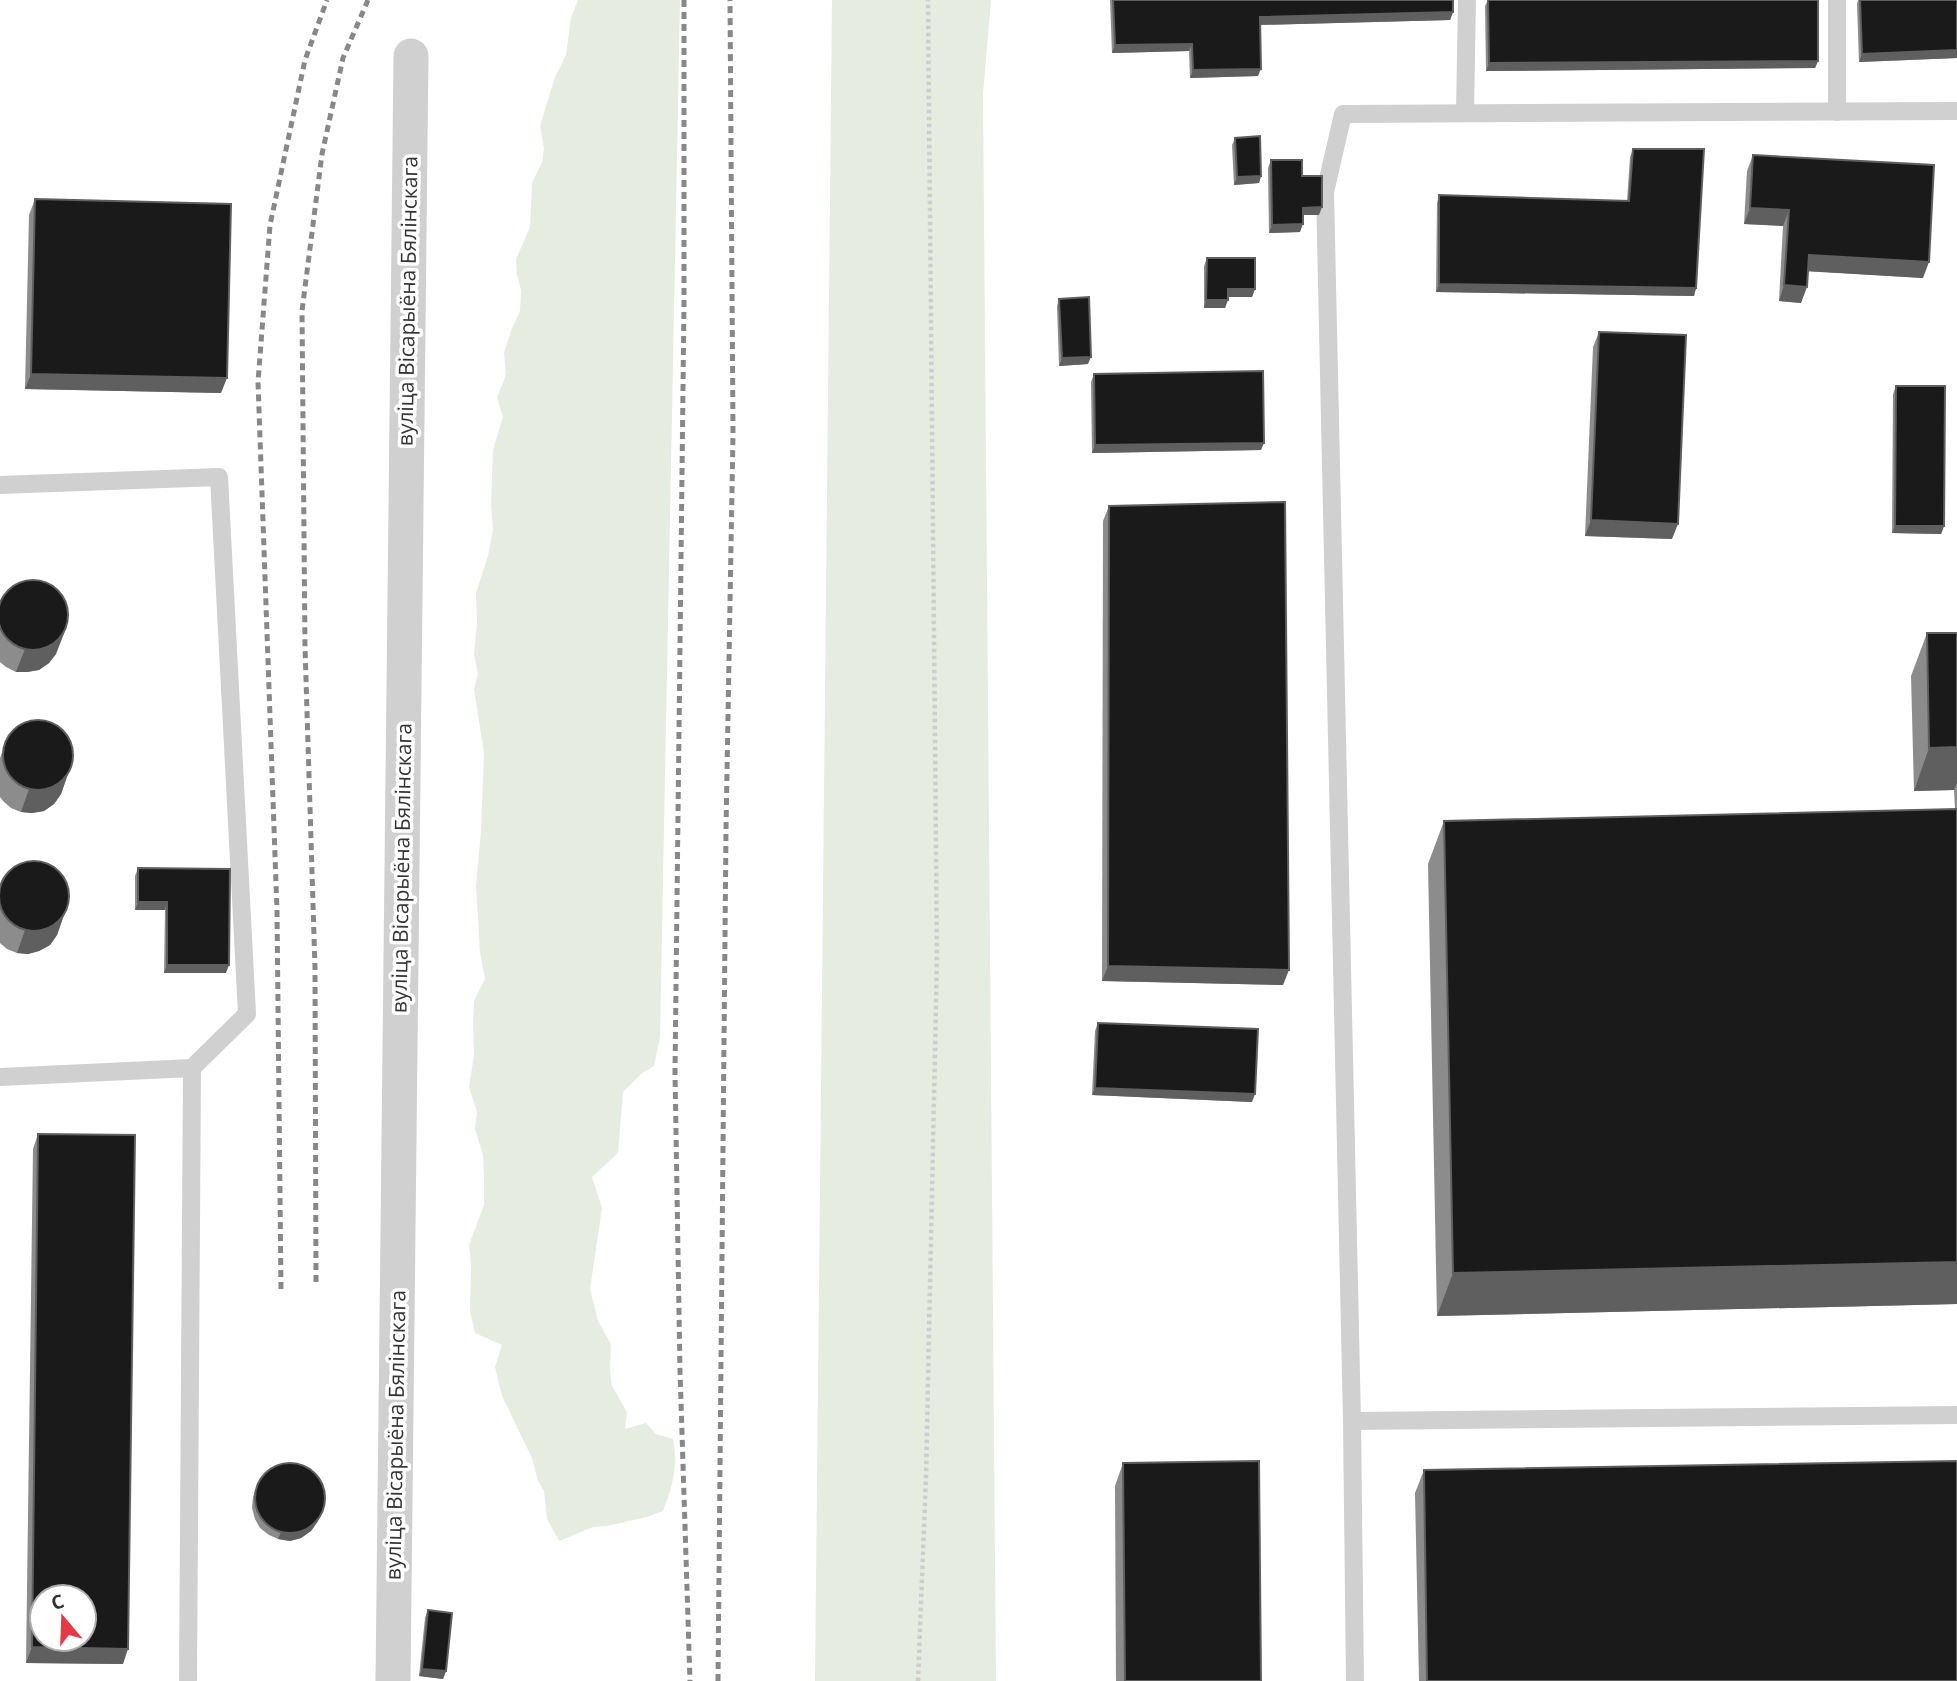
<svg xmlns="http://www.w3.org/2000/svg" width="1957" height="1681" font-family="'Open Sans',sans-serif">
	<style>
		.green { fill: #e6ecdf }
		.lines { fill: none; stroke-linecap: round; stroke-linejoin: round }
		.path { stroke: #cdcdcd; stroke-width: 4.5; stroke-dasharray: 3.5 3.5; stroke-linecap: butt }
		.service { stroke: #d0d0d0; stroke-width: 18 }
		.minor { stroke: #d0d0d0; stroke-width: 35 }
		.rail { stroke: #888; stroke-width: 5; stroke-dasharray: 7 5; stroke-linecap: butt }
		.wall { fill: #8c8c8c }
		.shaded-wall { fill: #5f5f5f }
		.building { fill: #1a1a1a; stroke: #5f5f5f; stroke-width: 2; fill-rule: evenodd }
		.labels { text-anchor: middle; stroke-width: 7; stroke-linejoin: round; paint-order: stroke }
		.street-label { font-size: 21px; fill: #333; stroke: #fff }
	</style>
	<rect width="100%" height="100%" fill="#fff"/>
	<!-- green -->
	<g class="green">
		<path d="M 578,0 L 680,0 L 660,1037 L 654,1066 L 641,1074 L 623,1092 L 618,1153 L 592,1177 L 602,1208 L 590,1289 L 598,1321 L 611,1344 L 610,1370 L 612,1386 L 627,1412 L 625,1429 L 646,1423 L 656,1434 L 673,1439 C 678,1464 673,1487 663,1511 L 647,1517 L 607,1526 L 593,1527 L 559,1541 L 547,1519 L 544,1491 L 538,1481 L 532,1458 L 502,1396 L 495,1367 L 502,1345 L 475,1333 L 470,1311 L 471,1263 L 469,1245 L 484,1205 L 484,1179 L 483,1155 L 475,1129 L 477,1112 L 469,1087 L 474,1055 L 473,1026 L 474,1001 L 485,979 L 480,952 L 476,886 L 481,831 L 484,753 L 474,689 L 478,674 L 474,654 L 477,623 L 476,593 L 488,556 L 493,529 L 491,506 L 493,450 L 503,417 L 497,398 L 506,374 L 504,353 L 512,328 L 520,311 L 521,290 L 517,275 L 516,259 L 530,227 L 532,183 L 542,162 L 544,149 L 540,126 L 555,77 L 566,55 L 571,18 Z"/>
		<path d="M 832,0 L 991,0 L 983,94 L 996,1681 L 815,1681 Z"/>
	</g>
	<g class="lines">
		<!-- path -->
		<path class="path" d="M 918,1681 L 926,1476 L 937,956 L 928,0"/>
		<!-- service -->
		<g class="service">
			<path d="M 1837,112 L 1837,0"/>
			<path d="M 1465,113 L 1467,0"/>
			<path d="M 0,485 L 219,477 L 247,1014 L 192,1068"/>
			<path d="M 0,1077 L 192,1068 L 188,1681"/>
			<path d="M 1352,1421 L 1957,1415"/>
			<path d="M 1355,1681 L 1352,1421 L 1325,192 L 1343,114 L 1957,111"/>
		</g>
		<!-- minor -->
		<path class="minor" d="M 393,1681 L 411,56"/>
		<!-- rail -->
		<g class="rail">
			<path d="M 684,0 L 684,304 L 675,1072 L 680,1371 L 690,1681"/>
			<path d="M 316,1282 L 315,968 L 305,647 L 302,311 L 322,154 L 343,58 L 368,0"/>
			<path d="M 281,1289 L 277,911 L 258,382 L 270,225 L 305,60 L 327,0"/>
			<path d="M 718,1681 L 726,829 L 733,434 L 730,0"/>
		</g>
	</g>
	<!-- wall -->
	<g class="wall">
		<path d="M 1110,0 L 1453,0 L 1453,12 L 1450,20 L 1260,25 L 1258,76 L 1190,78 L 1189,51 L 1112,53 Z"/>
		<path d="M 1488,0 L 1818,61 L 1815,68 L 1486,71 L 1485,6 Z"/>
		<path d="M 1858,0 L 1957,0 L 1957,58 L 1859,62 L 1857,4 Z"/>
		<path d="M 1235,138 L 1261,176 L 1259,183 L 1234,185 L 1232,145 Z"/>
		<path d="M 1633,149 L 1696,288 L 1694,296 L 1436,292 L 1437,203 L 1439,195 L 1627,201 L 1630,157 Z"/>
		<path d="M 1753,155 L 1923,278 L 1808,271 L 1801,303 L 1779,301 L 1783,226 L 1744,224 L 1747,171 Z"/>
		<path d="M 1271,160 L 1302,176 L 1319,215 L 1303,215 L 1300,232 L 1269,233 L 1268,168 Z"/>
		<path d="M 35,199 L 221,393 L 25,389 L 29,215 Z"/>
		<path d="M 1207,258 L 1255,289 L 1252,297 L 1228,297 L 1225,308 L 1204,308 L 1204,266 Z"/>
		<path d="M 1059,299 L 1088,364 L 1059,366 L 1057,306 Z"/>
		<path d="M 1599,332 L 1672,539 L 1585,536 L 1593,347 Z"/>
		<path d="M 1094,374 L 1261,450 L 1092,453 L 1091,382 Z"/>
		<path d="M 1896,386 L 1944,526 L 1941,534 L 1892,533 L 1893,394 Z"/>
		<path d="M 1109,506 L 1283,985 L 1102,981 L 1103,521 Z"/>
		<path d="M 0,604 L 56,654 L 49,663 L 39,670 L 27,672 L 16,672 L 6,667 L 0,662 Z"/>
		<path d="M 1927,633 L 1957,633 L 1957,1304 L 1437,1316 L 1428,864 L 1444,821 L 1955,809 L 1954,790 L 1914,791 L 1911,676 Z"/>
		<path d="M 4,747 L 69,771 L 61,794 L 54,804 L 44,811 L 32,813 L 21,812 L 11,808 L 3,801 L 0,797 L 0,758 Z"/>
		<path d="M 138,868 L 226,973 L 164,973 L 165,910 L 135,910 L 135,876 Z"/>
		<path d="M 0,887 L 65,912 L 57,935 L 50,945 L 39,951 L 28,954 L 17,953 L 7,949 L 0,943 Z"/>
		<path d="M 1098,1023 L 1252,1102 L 1092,1095 L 1095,1031 Z"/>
		<path d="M 38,1134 L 123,1664 L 26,1663 L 33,1149 Z"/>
		<path d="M 1123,1463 L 1261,1681 L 1116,1681 L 1115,1486 Z"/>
		<path d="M 1424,1470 L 1957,1681 L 1419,1681 L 1415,1493 Z"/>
		<path d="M 260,1479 L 318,1521 L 311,1531 L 301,1538 L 290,1541 L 278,1539 L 269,1535 L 260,1528 L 255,1519 L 252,1508 L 253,1497 Z"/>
		<path d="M 428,1610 L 446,1671 L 443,1679 L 419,1676 L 425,1618 Z"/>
	</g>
	<!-- shaded-wall -->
	<g class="shaded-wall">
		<path d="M 1453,12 L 1450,20 L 1257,25 L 1260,17 Z"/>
		<path d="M 1192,44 L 1189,51 L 1112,53 L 1115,45 Z"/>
		<path d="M 1957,50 L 1957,58 L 1859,62 L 1862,54 Z"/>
		<path d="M 1818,61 L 1815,68 L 1486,71 L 1489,63 Z"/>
		<path d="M 1261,69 L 1258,76 L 1190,78 L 1193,70 Z"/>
		<path d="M 1261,176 L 1259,183 L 1234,185 L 1237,177 Z"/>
		<path d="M 1322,207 L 1319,215 L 1300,215 L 1303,208 Z"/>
		<path d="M 1750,208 L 1789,210 L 1783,226 L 1744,224 Z"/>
		<path d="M 1303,224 L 1300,232 L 1269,233 L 1272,225 Z"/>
		<path d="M 1809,255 L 1929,262 L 1923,278 L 1803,271 Z"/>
		<path d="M 1439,284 L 1696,288 L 1694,296 L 1436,292 Z"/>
		<path d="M 1784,285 L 1807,287 L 1801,303 L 1779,301 Z"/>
		<path d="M 1228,289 L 1255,289 L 1252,297 L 1225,297 Z"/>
		<path d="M 1206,300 L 1228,300 L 1225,308 L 1204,308 Z"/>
		<path d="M 1091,357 L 1088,364 L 1059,366 L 1062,358 Z"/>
		<path d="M 31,374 L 227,378 L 221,393 L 25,389 Z"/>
		<path d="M 1264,443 L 1261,450 L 1092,453 L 1095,445 Z"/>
		<path d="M 1591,520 L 1678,524 L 1672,539 L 1585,536 Z"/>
		<path d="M 1895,526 L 1944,526 L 1941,534 L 1892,533 Z"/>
		<path d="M 65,631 L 56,654 L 49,663 L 39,670 L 27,672 L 16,672 L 25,649 Z"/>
		<path d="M 1957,747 L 1957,783 L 1954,790 L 1914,791 L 1929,748 Z"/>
		<path d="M 69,771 L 61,794 L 54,804 L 44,811 L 32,813 L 21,812 L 29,789 Z"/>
		<path d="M 138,902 L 167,902 L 165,910 L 135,910 Z"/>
		<path d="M 65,912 L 57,935 L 50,945 L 39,951 L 28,954 L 17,953 L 25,930 Z"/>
		<path d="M 167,965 L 229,965 L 226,973 L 164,973 Z"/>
		<path d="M 1108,966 L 1289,970 L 1283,985 L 1102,981 Z"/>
		<path d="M 1095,1088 L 1255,1094 L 1252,1102 L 1092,1095 Z"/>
		<path d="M 1957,1262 L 1957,1304 L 1437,1316 L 1453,1273 Z"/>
		<path d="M 321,1513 L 318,1521 L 311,1531 L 301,1538 L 290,1541 L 278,1539 L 281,1532 Z"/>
		<path d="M 32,1647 L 128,1649 L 123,1664 L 26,1663 Z"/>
		<path d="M 422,1669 L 446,1671 L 443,1679 L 419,1676 Z"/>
	</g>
	<!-- building -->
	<g class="building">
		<path d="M 1113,0 L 1453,0 L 1453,12 L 1260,17 L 1261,69 L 1193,70 L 1192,44 L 1115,45 Z"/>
		<path d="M 1488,0 L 1818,0 L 1818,61 L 1489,63 Z"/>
		<path d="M 1860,0 L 1957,0 L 1957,50 L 1862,54 Z"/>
		<path d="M 1260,136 L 1261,176 L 1237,177 L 1235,138 Z"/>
		<path d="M 1633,149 L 1704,149 L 1696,288 L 1439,284 L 1439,195 L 1629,201 Z"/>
		<path d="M 1753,155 L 1934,165 L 1929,262 L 1809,255 L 1807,287 L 1784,285 L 1789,210 L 1750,208 Z"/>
		<path d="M 1271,160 L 1302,160 L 1302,176 L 1322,176 L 1322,207 L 1303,208 L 1303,224 L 1272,225 Z"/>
		<path d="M 35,199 L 231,204 L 227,378 L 31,374 Z"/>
		<path d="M 1207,258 L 1255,258 L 1255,289 L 1228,289 L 1228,300 L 1206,300 Z"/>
		<path d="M 1089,297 L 1091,357 L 1062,358 L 1059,299 Z"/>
		<path d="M 1599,332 L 1686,335 L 1678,524 L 1591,520 Z"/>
		<path d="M 1263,371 L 1264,443 L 1095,445 L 1094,374 Z"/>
		<path d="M 1896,386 L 1945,386 L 1944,526 L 1895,526 Z"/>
		<path d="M 1285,502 L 1289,970 L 1108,966 L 1109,506 Z"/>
		<circle cx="33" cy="615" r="35"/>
		<path d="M 1927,633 L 1957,633 L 1957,747 L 1929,748 Z"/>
		<circle cx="38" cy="755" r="35"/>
		<path d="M 1957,809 L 1957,1262 L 1453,1273 L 1444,821 Z"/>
		<circle cx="34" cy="896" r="35"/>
		<path d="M 138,868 L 230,869 L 229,965 L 167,965 L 167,902 L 138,902 Z"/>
		<path d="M 1098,1023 L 1258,1029 L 1255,1094 L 1095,1088 Z"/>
		<path d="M 38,1134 L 135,1135 L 128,1649 L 32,1647 ZM 42,1597 L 84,1597 L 84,1639 L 42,1639 Z"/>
		<path d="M 1259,1461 L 1261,1681 L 1125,1681 L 1123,1463 Z"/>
		<path d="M 1957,1461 L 1957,1681 L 1427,1681 L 1424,1470 Z"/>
		<circle cx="290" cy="1498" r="35"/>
		<path d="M 428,1610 L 452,1613 L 446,1671 L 422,1669 Z"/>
	</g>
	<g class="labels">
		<!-- street labels -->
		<g class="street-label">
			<text transform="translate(408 301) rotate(-89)" y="7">вуліца Вісарыёна Бялінскага</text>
			<text transform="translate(402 868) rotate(-89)" y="7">вуліца Вісарыёна Бялінскага</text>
			<text transform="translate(396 1435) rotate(-89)" y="7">вуліца Вісарыёна Бялінскага</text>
		</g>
	</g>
	<!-- north arrow -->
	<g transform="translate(63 1618) rotate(341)"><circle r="33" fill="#ffffff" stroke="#adadad" stroke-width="2"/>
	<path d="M0-5L12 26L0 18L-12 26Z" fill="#e63946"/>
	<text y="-10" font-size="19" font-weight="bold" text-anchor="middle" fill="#333333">С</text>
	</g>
</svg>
